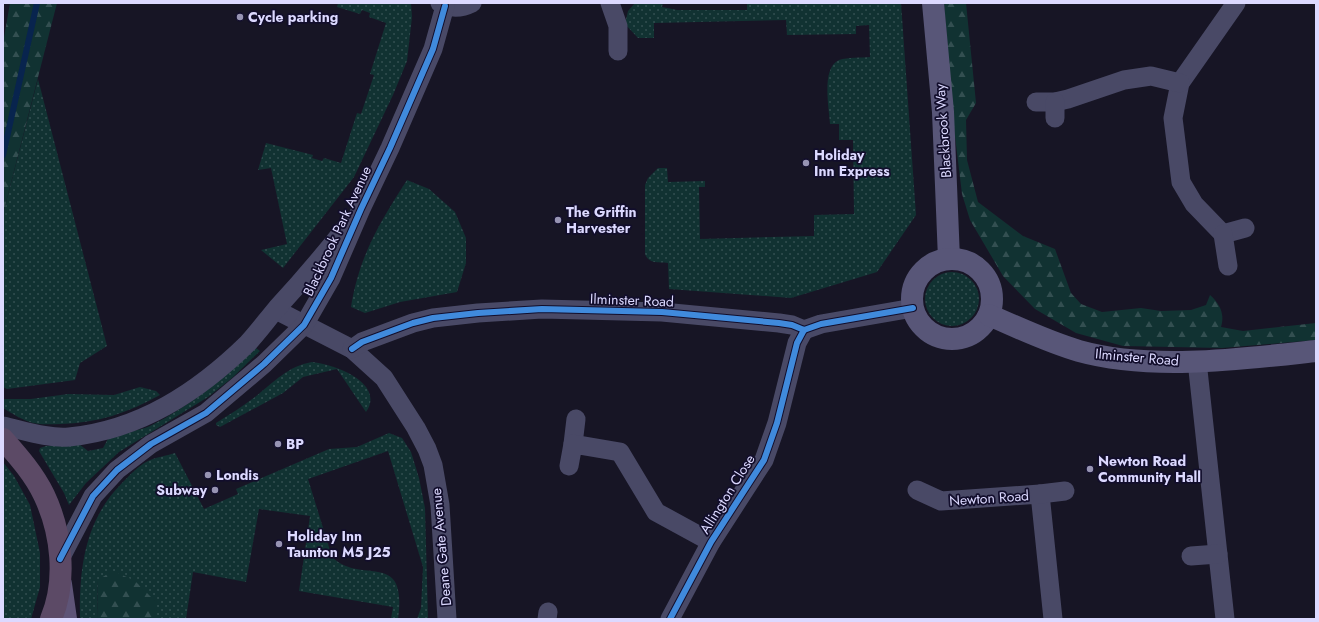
<svg xmlns="http://www.w3.org/2000/svg" width="1319" height="622" font-family="Jost,sans-serif">
	<style>
		.grass { fill: url(#grass-dots) }
		.forest { fill: url(#forest-firs) }
		.lines { fill: none; stroke-linecap: round; stroke-linejoin: round }
		.stream { stroke: #08244e; stroke-width: 6 }
		.street { stroke: #494966; stroke-width: 19 }
		.secondary { stroke: #585678; stroke-width: 22 }
		.primary { stroke: #5e5477; stroke-width: 22 }
		.highway { stroke: #5c4a66; stroke-width: 22 }
		.cycleway-casing { stroke: #120e2c; stroke-width: 8 }
		.cycleway { stroke: #408adc; stroke-width: 6 }
		.poi-dot { fill: #9794b3; stroke: #120e2c; stroke-width: 1.5 }
		.labels { text-anchor: middle; stroke-width: 3.5; stroke-linejoin: round; paint-order: stroke }
		.poi-label { font-size: 14px; font-weight: bold; fill: #dcd9ff; stroke: #120e2c; text-anchor: start }
		.street-label { font-size: 14px; fill: #dcd9ff; stroke: #120e2c }
	</style>
	<defs>
		<pattern id="grass-dots" width="8" height="8" patternUnits="userSpaceOnUse"><rect width="8" height="8" fill="#113232"/><path d="M2 2h.1M6 6h.1" fill="none" stroke="#334f51" stroke-width="1.8" stroke-linecap="round"/></pattern>
		<pattern id="forest-firs" width="22" height="20" patternUnits="userSpaceOnUse"><rect width="22" height="20" fill="#113232"/><path d="M5 1l3.5 6h-7zM16 11l3.5 6h-7z" fill="#334f51"/></pattern>
	</defs>
	<rect width="100%" height="100%" fill="#171525"/>
	<!-- grass -->
	<g class="grass">
		<path d="M 338,3 L 411,3 L 412,17 L 407,61 L 393,95 L 354,177 L 283,268 L 261,250 L 287,244 L 271,168 L 258,170 L 266,143 L 313,155 L 312,158 L 322,161 L 324,158 L 341,163 L 357,113 L 361,114 L 374,75 L 370,74 L 386,23 L 369,17 L 370,13 L 362,10 L 360,14 L 337,7 Z"/>
		<path d="M 635,3 L 663,3 L 662,7 L 677,10 L 747,10 L 747,3 L 901,3 L 916,215 L 877,272 L 791,298 L 669,289 L 668,263 C 658,262 649,264 645,254 L 645,185 L 648,178 L 658,168 L 667,168 L 668,182 L 705,181 L 705,187 L 699,187 L 700,239 L 814,236 L 814,215 L 854,214 L 853,140 L 839,140 L 839,124 L 830,124 C 829,107 821,68 839,60 C 848,57 861,58 870,57 L 869,25 L 856,26 L 856,34 L 787,35 L 786,20 L 654,23 L 654,38 L 638,38 L 625,24 L 628,11 Z"/>
		<path d="M 38,79 L 107,346 L 80,363 L 75,380 L 7,389 L 3,387 L 3,214 Z"/>
		<path d="M 407,180 L 429,189 L 455,212 L 466,238 L 466,263 L 457,292 L 400,302 L 365,313 L 351,307 C 359,256 380,222 407,180 Z"/>
		<circle cx="952" cy="299" r="27"/>
		<path d="M 256,348 L 260,351 L 232,378 L 208,397 L 119,452 L 86,483 L 69,505 L 64,493 L 39,451 L 40,448 L 46,446 L 79,444 L 88,451 L 103,448 L 109,437 C 122,433 138,431 150,426 C 190,406 225,378 256,348 Z"/>
		<path d="M 312,362 C 334,364 386,383 366,412 L 337,369 L 303,377 L 283,393 L 220,427 L 216,425 L 216,423 C 229,415 243,406 255,397 C 274,382 288,366 312,362 Z"/>
		<path d="M 140,387 L 156,391 L 160,395 C 128,413 97,423 61,424 C 52,424 41,425 33,423 C 22,420 13,414 3,408 L 3,399 L 31,399 L 68,394 L 114,395 Z"/>
		<path d="M 389,433 L 402,438 L 411,452 L 419,478 L 425,508 L 428,619 L 417,619 L 421,608 L 423,567 L 388,451 L 308,479 L 332,557 C 361,586 408,548 398,619 L 391,619 L 393,607 L 299,591 L 310,516 L 259,509 L 246,582 L 193,572 L 186,619 L 155,619 L 155,601 L 98,580 L 97,619 L 80,619 C 79,568 85,520 122,483 C 130,475 138,466 148,461 C 156,457 166,456 175,453 L 204,509 L 238,494 L 236,489 L 329,449 L 357,447 Z"/>
		<path d="M 3,462 L 14,476 L 30,505 L 40,553 L 40,587 L 31,619 L 3,619 Z"/>
	</g>
	<!-- forest -->
	<g class="forest">
		<path d="M 10,3 L 57,3 L 3,214 L 3,43 Z"/>
		<path d="M 944,3 L 966,3 L 976,103 L 966,120 L 967,160 L 978,202 L 1023,236 L 1055,249 L 1071,293 L 1081,304 L 1102,312 L 1141,308 L 1161,311 L 1191,310 L 1206,305 L 1210,295 C 1220,304 1225,314 1221,327 L 1243,331 L 1316,323 L 1316,340 L 1222,348 L 1123,346 L 1076,333 L 1035,309 L 1003,276 L 970,220 L 962,194 L 954,128 Z"/>
		<path d="M 116,572 L 135,581 L 155,601 L 155,619 L 97,619 L 98,580 L 109,573 Z"/>
	</g>
	<g class="lines">
		<!-- stream -->
		<path class="stream" d="M 3,155 L 37,3"/>
		<!-- street -->
		<g class="street">
			<path d="M 440,3 C 451,9 462,8 472,3"/>
			<path d="M 610,3 L 618,26 L 618,51"/>
			<path d="M 1236,3 L 1180,83 L 1173,118 L 1181,182 L 1194,204 L 1223,234 L 1245,228"/>
			<path d="M 1036,102 L 1055,102 L 1068,99 L 1124,80 L 1151,76 L 1180,83"/>
			<path d="M 1055,102 L 1055,118"/>
			<path d="M 1223,234 L 1228,266"/>
			<path d="M 276,310 L 352,349 L 384,378 L 416,428 L 427,449 L 433,465 L 440,505 L 447,619"/>
			<path d="M 352,349 L 362,342 L 413,323 L 433,318 L 478,313 L 542,309 L 662,312 L 779,323 L 792,325 L 804,330 L 821,324 L 913,308"/>
			<path d="M 1197,361 L 1225,619"/>
			<path d="M 3,426 C 22,430 49,439 69,437 C 140,430 198,392 248,343 C 258,332 267,320 277,308 C 301,282 324,255 346,227"/>
			<path d="M 573,444 L 576,419"/>
			<path d="M 569,466 L 573,444 L 620,452 L 656,512 L 711,542"/>
			<path d="M 917,490 L 941,501 L 1040,494 L 1053,619"/>
			<path d="M 1040,494 L 1065,491"/>
			<path d="M 1191,556 L 1218,554"/>
			<path d="M 60,559 L 93,496 L 117,470 L 151,444 L 206,413 L 264,364 L 304,325 L 331,278 L 361,209 L 390,148 L 433,49 L 445,6"/>
			<path d="M 547,619 L 548,612"/>
			<path d="M 670,619 L 711,542 L 764,460 L 777,423 L 797,343 L 804,330"/>
		</g>
		<!-- secondary -->
		<g class="secondary">
			<path d="M 933,3 L 943,112 L 949,259"/>
			<circle cx="952" cy="299" r="40"/>
			<path d="M 989,315 C 1019,328 1048,342 1079,351 C 1151,371 1243,359 1316,351"/>
		</g>
		<!-- primary -->
		<path class="primary" d="M 61,584 L 66,619"/>
		<!-- highway -->
		<path class="highway" d="M 3,439 C 18,456 34,474 44,495 C 62,533 67,581 51,619"/>
		<defs>
			<g id="cycleway">
				<path d="M 352,349 L 362,342 L 413,323 L 433,318 L 478,313 L 542,309 L 662,312 L 779,323 L 792,325 L 804,330 L 821,324 L 913,308"/>
				<path d="M 60,559 L 93,496 L 117,470 L 151,444 L 206,413 L 264,364 L 304,325 L 331,278 L 361,209 L 390,148 L 433,49 L 445,6"/>
				<path d="M 670,619 L 711,542 L 764,460 L 777,423 L 797,343 L 804,330"/>
			</g>
		</defs>
		<!-- cycleway casing -->
		<use href="#cycleway" class="cycleway-casing"/>
		<!-- cycleway -->
		<use href="#cycleway" class="cycleway"/>
	</g>
	<!-- markers -->
	<g class="poi-dot">
		<circle cx="240" cy="17" r="4"/>
		<circle cx="806" cy="163" r="4"/>
		<circle cx="558" cy="220" r="4"/>
		<circle cx="278" cy="444" r="4"/>
		<circle cx="1090" cy="469" r="4"/>
		<circle cx="208" cy="475" r="4"/>
		<circle cx="215" cy="490" r="4"/>
		<circle cx="279" cy="544" r="4"/>
	</g>
	<g class="labels">
		<!-- poi labels -->
		<g class="poi-label">
			<text x="248" y="22">Cycle parking</text>
			<text x="814" y="160">Holiday<tspan x="814" dy="16">Inn Express</tspan></text>
			<text x="566" y="217">The Griffin<tspan x="566" dy="16">Harvester</tspan></text>
			<text x="286" y="449">BP</text>
			<text x="1098" y="466">Newton Road<tspan x="1098" dy="16">Community Hall</tspan></text>
			<text x="216" y="480">Londis</text>
			<text x="207" y="495" text-anchor="end">Subway</text>
			<text x="287" y="541">Holiday Inn<tspan x="287" dy="16">Taunton M5 J25</tspan></text>
		</g>
		<!-- street labels -->
		<g class="street-label">
			<text transform="translate(943 131) rotate(-94)" y="5">Blackbrook Way</text>
			<text transform="translate(337 231) rotate(-65)" y="5">Blackbrook Park Avenue</text>
			<text transform="translate(632 300) rotate(2)" y="5">Ilminster Road</text>
			<text transform="translate(1137 357) rotate(5)" y="5">Ilminster Road</text>
			<text transform="translate(727 494) rotate(-58)" y="5">Allington Close</text>
			<text transform="translate(989 498) rotate(-4)" y="5">Newton Road</text>
			<text transform="translate(441 547) rotate(-95)" y="5">Deane Gate Avenue</text>
		</g>
	</g>
	<!-- border -->
	<rect width="1319" height="622" fill="none" stroke="#dcd9ff" stroke-width="8"/>
</svg>
